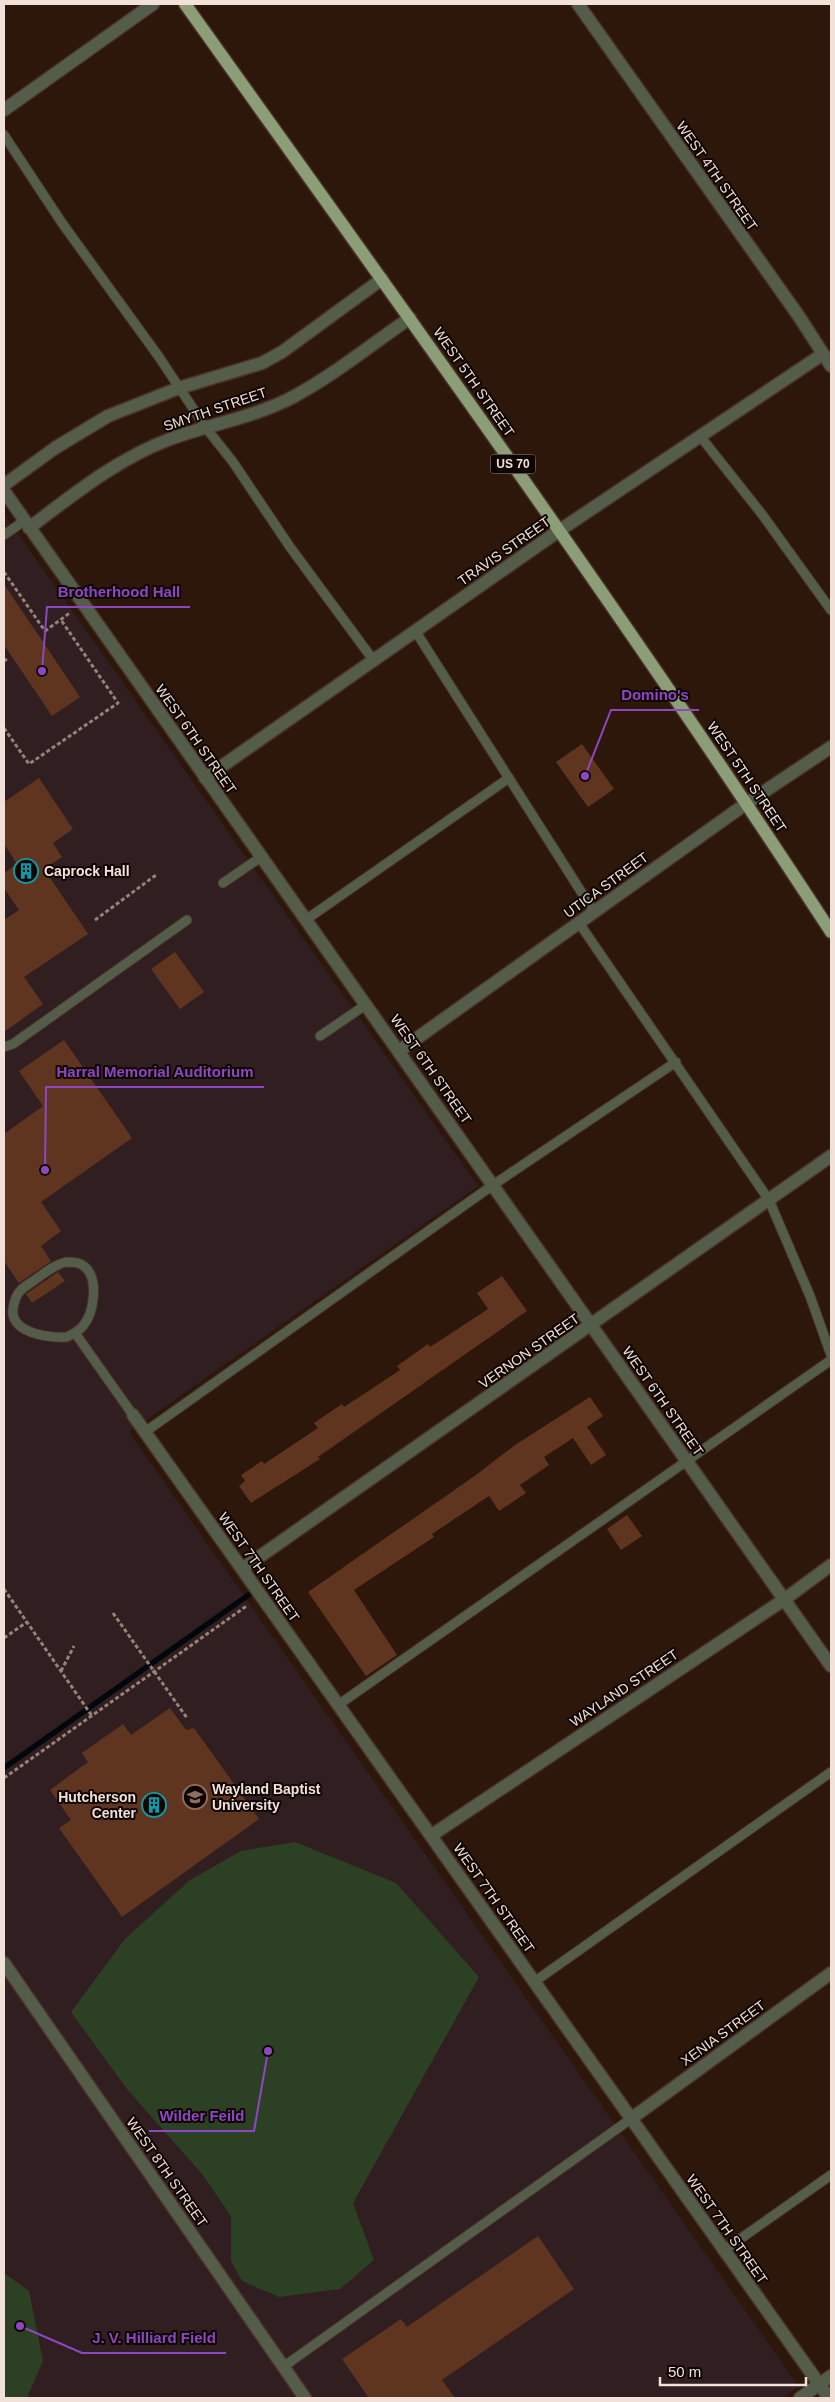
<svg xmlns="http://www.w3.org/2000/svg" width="835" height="2402" font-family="Helvetica,sans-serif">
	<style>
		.education { fill: #311e20 }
		.green { fill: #2c4024 }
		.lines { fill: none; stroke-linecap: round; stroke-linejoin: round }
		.stream { stroke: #00080b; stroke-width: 5.5 }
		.building { fill: #5f351f }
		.service-casing { stroke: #493227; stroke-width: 11 }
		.minor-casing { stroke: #493227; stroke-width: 15 }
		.tertiary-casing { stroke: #493227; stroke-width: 15 }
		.primary-casing { stroke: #493227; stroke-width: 15 }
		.path { stroke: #968278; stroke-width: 3; stroke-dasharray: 4 2.5; stroke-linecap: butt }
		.service { stroke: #545d4a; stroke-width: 9 }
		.minor { stroke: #545d4a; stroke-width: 12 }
		.tertiary { stroke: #545d4a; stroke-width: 12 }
		.primary { stroke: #8c9e77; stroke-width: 12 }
		.labels { text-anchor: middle; stroke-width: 4; stroke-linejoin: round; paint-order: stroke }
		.shield { fill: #0e0502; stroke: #ae9f98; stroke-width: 1 }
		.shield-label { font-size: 12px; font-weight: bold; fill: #f2e1d9 }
		.street-label { font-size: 14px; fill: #f2e1d9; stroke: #0e0502 }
		.poi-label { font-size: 14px; font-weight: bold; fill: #f2e1d9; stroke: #0e0502; text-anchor: start }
		.leader { fill: none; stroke: #8d47c3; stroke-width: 2 }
		.callout-dot { fill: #8d47c3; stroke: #0e0502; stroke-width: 2 }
		.callout-label { font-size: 15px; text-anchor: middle; font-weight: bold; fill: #8d47c3; stroke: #0e0502; stroke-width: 4; stroke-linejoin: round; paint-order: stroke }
	</style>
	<rect width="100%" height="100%" fill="#2d160a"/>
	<!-- education -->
	<path class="education" d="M 4,514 L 478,1186 L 129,1432 L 799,2387 L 783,2398 L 4,2398 Z"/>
	<!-- green -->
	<g class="green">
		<path d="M 295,1842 L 396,1883 L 479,1977 L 353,2203 L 374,2260 L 340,2289 L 279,2297 L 242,2281 L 231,2261 L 231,2216 L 202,2174 L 127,2089 L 71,2012 L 125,1939 L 190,1880 L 241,1851 Z"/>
		<path d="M 4,2273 L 29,2291 L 43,2361 L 27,2398 L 4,2398 Z"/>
	</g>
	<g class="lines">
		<!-- stream -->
		<path class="stream" d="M 4,1768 L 257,1589"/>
	</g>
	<!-- building -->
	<g class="building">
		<path d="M 4,584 L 80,697 L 52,716 L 4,645 Z"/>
		<path d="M 582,744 L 614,789 L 588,807 L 556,762 Z"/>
		<path d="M 39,778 L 73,829 L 53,843 L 62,857 L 44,869 L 88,934 L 24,977 L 43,1004 L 4,1032 L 4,920 L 19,910 L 4,888 L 4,873 L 17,864 L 4,844 L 4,802 Z"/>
		<path d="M 175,952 L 204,992 L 180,1009 L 151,969 Z"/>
		<path d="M 64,1040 L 132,1138 L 41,1202 L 61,1231 L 41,1246 L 51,1261 L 19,1283 L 4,1261 L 4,1134 L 43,1106 L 19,1071 Z"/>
		<path d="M 58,1272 L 65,1281 L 32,1303 L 26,1294 Z"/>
		<path d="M 502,1276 L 527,1311 L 318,1457 L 320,1459 L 251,1503 L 239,1486 L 245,1481 L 241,1475 L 262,1461 L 264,1464 L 318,1428 L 314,1423 L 342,1404 L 344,1407 L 400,1370 L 397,1366 L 428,1344 L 430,1347 L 488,1309 L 477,1293 Z"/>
		<path d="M 590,1397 L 603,1416 L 587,1427 L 606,1455 L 591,1465 L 573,1438 L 544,1457 L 549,1465 L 520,1485 L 526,1493 L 499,1511 L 489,1496 L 432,1534 L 434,1537 L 354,1590 L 397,1655 L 366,1676 L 308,1592 L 476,1475 L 515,1445 Z"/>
		<path d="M 627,1515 L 642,1536 L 621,1550 L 607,1529 Z"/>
		<path d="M 170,1708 L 186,1730 L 194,1728 L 259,1819 L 122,1917 L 59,1828 L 71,1820 L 50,1790 L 88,1762 L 82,1753 L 123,1724 L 131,1735 Z"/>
		<path d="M 538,2236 L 574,2289 L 442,2380 L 455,2398 L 369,2398 L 342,2359 L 401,2319 L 407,2327 Z"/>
	</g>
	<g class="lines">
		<defs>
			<g id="service">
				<path d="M 4,135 L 62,223 L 159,357 L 206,428 L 233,462 L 290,547 L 374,661"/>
				<path d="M 700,436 L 761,513 L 831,610"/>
				<path d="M 4,535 L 24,521"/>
				<path d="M 416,632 L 594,912"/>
				<path d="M 223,883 L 261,857"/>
				<path d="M 307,919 L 509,778"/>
				<path d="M 579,923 L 769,1200 L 810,1296 L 831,1355"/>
				<path d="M 320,1036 L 367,1004"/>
				<path d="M 4,1047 L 13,1044 L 187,920"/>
				<path d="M 66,1262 C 73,1262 80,1262 85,1267 C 99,1279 94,1313 83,1326 C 79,1331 73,1334 67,1337 C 48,1338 5,1333 14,1304 C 15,1299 17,1294 21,1290 C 25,1286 31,1283 36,1279 C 46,1272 54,1265 66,1262 Z"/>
				<path d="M 75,1333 L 133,1415"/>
				<path d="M 145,1432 L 493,1185 L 676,1062"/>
				<path d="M 338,1705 L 831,1360"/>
				<path d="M 534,1982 L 831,1772"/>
				<path d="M 723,2251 L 831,2175"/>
				<path d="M 283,2367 L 632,2118"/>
			</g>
			<g id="minor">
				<path d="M 578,4 L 798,315 L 831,366"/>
				<path d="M 4,110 L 153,4"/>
				<path d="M 4,485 L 55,448 L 108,416 L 179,388 L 262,363 L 282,352 L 382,279"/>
				<path d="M 4,491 L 831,1666"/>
				<path d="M 29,528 C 74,494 117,459 170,439 C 211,424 255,417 293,397 C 334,375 372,344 410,318"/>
				<path d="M 205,778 L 560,530 L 823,354"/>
				<path d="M 399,1051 L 747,803 L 831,747"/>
				<path d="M 133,1415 L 829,2398"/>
				<path d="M 242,1569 L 831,1156"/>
				<path d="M 432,1835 L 785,1599 L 831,1565"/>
				<path d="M 4,1963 L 305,2398"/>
				<path d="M 632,2118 L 831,1973"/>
			</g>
			<path id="tertiary" d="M 800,2398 L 831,2376"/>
			<path id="primary" d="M 185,4 C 404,311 625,616 831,932"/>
		</defs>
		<!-- service casing -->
		<use href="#service" class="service-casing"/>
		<!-- minor casing -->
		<use href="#minor" class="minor-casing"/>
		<!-- tertiary casing -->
		<use href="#tertiary" class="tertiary-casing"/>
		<!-- primary casing -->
		<use href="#primary" class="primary-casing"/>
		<!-- path -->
		<g class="path">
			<path d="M 4,572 L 45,631 L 71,612"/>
			<path d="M 4,661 L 7,659"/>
			<path d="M 4,728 L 29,764 L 118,703 L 61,620"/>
			<path d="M 95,920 L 156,875"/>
			<path d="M 4,1589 L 92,1716"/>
			<path d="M 113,1613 L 187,1718"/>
			<path d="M 4,1638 L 27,1622"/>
			<path d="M 61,1671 L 74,1646"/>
			<path d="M 4,1778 L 248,1605"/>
		</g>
		<!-- service -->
		<use href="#service" class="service"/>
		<!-- minor -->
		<use href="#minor" class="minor"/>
		<!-- tertiary -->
		<use href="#tertiary" class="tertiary"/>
		<!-- primary -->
		<use href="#primary" class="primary"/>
	</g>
	<!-- icons -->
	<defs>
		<symbol id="building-ring" viewBox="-11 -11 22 22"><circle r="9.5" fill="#0e0502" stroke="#0f9aa8" stroke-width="1.5"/><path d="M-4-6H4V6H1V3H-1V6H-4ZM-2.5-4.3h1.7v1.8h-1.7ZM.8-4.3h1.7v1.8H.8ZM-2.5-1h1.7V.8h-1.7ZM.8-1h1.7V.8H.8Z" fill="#0f9aa8"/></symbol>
		<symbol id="university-ring" viewBox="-11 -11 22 22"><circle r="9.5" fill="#0e0502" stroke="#8d6e63" stroke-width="1.5"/><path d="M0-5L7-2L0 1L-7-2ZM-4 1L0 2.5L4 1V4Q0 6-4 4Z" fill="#8d6e63"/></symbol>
	</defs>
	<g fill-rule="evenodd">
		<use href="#building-ring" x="12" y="857" width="28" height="28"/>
		<use href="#university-ring" x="181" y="1783" width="28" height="28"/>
		<use href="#building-ring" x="140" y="1791" width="28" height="28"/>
	</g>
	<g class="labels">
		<!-- shield labels -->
		<rect class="shield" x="490.5" y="454.5" width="45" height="19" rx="4"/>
		<g class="shield-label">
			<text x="513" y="468">US 70</text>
		</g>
		<!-- street labels -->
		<g class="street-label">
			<text transform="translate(717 176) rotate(55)" y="5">WEST 4TH STREET</text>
			<text transform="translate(474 382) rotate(55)" y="5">WEST 5TH STREET</text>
			<text transform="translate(215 409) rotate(-19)" y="5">SMYTH STREET</text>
			<text transform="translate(504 551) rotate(-35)" y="5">TRAVIS STREET</text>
			<text transform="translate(196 739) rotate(55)" y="5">WEST 6TH STREET</text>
			<text transform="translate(747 777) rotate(56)" y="5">WEST 5TH STREET</text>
			<text transform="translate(606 885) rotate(-36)" y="5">UTICA STREET</text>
			<text transform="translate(431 1069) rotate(55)" y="5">WEST 6TH STREET</text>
			<text transform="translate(529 1351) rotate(-35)" y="5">VERNON STREET</text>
			<text transform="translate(663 1401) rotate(55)" y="5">WEST 6TH STREET</text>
			<text transform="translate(259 1567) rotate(55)" y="5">WEST 7TH STREET</text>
			<text transform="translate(624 1688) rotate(-34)" y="5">WAYLAND STREET</text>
			<text transform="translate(494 1898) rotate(55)" y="5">WEST 7TH STREET</text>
			<text transform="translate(723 2033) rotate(-36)" y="5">XENIA STREET</text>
			<text transform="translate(167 2172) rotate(55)" y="5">WEST 8TH STREET</text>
			<text transform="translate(727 2229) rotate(55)" y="5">WEST 7TH STREET</text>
		</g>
		<!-- poi labels -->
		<g class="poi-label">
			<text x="44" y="876">Caprock Hall</text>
			<text x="212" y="1794">Wayland Baptist<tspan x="212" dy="16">University</tspan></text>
			<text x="136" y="1802" text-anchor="end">Hutcherson<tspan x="136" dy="16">Center</tspan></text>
		</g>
	</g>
	<!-- callouts -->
	<path class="leader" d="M42 671L47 607H190M585 776L611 710H699M45 1170L46 1087H264M268 2051L254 2131H149M20 2326L82 2353H226"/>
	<g class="callout-dot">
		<circle cx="42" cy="671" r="5"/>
		<circle cx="585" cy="776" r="5"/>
		<circle cx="45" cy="1170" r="5"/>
		<circle cx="268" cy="2051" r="5"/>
		<circle cx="20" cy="2326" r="5"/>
	</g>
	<g class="callout-label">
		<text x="119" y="597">Brotherhood Hall</text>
		<text x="655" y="700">Domino's</text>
		<text x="155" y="1077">Harral Memorial Auditorium</text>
		<text x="202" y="2121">Wilder Feild</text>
		<text x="154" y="2343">J. V. Hilliard Field</text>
	</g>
	<!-- border -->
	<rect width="835" height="2402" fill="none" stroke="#f2e1d9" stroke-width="10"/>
	<!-- scale -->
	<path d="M660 2377v8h146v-8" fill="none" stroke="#f2e1d9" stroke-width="2.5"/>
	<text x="668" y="2377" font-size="15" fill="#f2e1d9" stroke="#0e0502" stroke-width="4" paint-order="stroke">50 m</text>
</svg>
